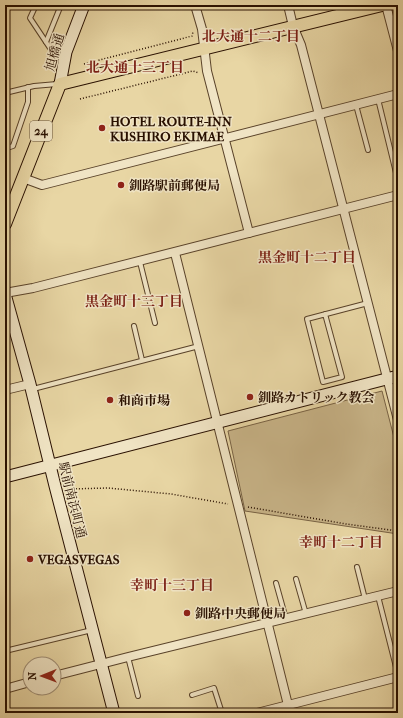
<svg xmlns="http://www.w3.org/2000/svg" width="403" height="718" font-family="'IM FELL French Canon','Noto Serif JP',serif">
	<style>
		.park { fill: #c8b488; stroke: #786244 }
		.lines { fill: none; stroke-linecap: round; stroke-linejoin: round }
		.lane-casing { stroke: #594229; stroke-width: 6 }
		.street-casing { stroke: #594229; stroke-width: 10 }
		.secondary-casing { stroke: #291000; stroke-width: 13 }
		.primary-casing { stroke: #291000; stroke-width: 14 }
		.path { stroke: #291000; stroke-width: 1.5; stroke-dasharray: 1 2; stroke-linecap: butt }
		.lane { stroke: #f0e4c4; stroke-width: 4 }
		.street { stroke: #f0e4c4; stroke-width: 8 }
		.secondary { stroke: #f0e4c4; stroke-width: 11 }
		.primary { stroke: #e8d6a4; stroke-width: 12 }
		.poi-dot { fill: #8f2418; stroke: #f0e4c4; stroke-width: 1.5 }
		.labels { text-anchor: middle; stroke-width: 3; stroke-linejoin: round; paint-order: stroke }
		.shield { fill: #f0e4c4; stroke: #65503b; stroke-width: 1 }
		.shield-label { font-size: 12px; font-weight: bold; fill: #291000 }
		.street-label { font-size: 13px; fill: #291000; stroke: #f0e4c4 }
		.poi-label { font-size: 13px; font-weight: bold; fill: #291000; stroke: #f0e4c4; text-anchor: start }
		.neighbourhood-label { font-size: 14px; font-weight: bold; fill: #7a1f14; stroke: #f0e4c4 }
	</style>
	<rect width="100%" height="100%" fill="#e8d6a4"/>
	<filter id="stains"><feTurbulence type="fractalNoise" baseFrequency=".005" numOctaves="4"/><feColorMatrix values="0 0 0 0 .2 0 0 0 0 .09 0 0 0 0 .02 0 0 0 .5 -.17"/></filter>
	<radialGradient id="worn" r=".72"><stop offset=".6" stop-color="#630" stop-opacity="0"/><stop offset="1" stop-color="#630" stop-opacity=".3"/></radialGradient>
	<!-- park -->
	<path class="park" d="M 382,391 L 398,453 L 398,534 L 245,511 L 228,431 Z"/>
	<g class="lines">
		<defs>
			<g id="lane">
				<path d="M 36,5 L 30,18 L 52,51 L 64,60"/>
				<path d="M 46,42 L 61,5"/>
				<path d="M 5,93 L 34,86 L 57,84"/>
				<path d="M 378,99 L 398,181"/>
				<path d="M 356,105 L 368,150"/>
				<path d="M 5,147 L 7,148 L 13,146 L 28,102 L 28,87"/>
				<path d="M 140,262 L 155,323"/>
				<path d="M 325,314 L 342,377 L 323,382 L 307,319 L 368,303"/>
				<path d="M 134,326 L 142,360"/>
				<path d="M 33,389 L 199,346"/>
				<path d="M 357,567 L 365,599"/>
				<path d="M 296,579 L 306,614"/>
				<path d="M 276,583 L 286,619"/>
				<path d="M 378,596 L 398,675"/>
				<path d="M 5,651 L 92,630"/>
				<path d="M 128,657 L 138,696"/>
				<path d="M 192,695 L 214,688 L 222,713"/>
			</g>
			<g id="street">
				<path d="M 195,5 L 202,29 L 207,71 L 249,233"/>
				<path d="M 288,5 L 293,26 L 301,45 L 398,420"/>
				<path d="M 386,5 L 398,51"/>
				<path d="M 23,178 L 42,185 L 398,94"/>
				<path d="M 175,253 L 290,713"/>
				<path d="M 5,293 L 33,288 L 398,195"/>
				<path d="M 5,390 L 30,384"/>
				<path d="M 54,676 L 128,657 L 398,591"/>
				<path d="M 5,689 L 30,682"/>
				<path d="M 257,713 L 398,677"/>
			</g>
			<g id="secondary">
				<path d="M 60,84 L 66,52 L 84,5"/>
				<path d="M 5,294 L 30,384 L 55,486 L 114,713"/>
				<path d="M 5,477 L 398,376"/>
			</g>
			<path id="primary" d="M 5,224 L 60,84 L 382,5"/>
		</defs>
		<!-- lane casing -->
		<use href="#lane" class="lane-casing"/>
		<!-- street casing -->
		<use href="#street" class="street-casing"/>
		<!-- secondary casing -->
		<use href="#secondary" class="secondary-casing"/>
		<!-- primary casing -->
		<use href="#primary" class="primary-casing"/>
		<!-- path -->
		<g class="path">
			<path d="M 84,64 L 192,36 L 193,32"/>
			<path d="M 80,99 L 193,71 L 199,73"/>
			<path d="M 65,484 L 67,484 L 68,489 L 108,488 L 171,494 L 228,504"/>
			<path d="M 248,507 L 346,524 L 398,531"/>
		</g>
		<!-- lane -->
		<use href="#lane" class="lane"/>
		<!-- street -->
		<use href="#street" class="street"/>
		<!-- secondary -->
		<use href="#secondary" class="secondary"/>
		<!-- primary -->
		<use href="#primary" class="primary"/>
	</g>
	<!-- markers -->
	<g class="poi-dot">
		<circle cx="102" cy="128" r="4"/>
		<circle cx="121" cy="185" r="4"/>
		<circle cx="250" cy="397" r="4"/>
		<circle cx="110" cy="400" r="4"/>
		<circle cx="30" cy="559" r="4"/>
		<circle cx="187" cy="613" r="4"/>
	</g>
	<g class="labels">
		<!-- shield labels -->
		<rect class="shield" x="30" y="121" width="22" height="20" rx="3"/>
		<g class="shield-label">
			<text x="41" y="135">24</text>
		</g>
		<!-- street labels -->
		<g class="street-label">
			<text transform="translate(54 52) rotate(-74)" y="5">旭橋通</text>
			<text transform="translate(73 500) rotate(76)" y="5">駅前南浜町通</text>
		</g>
		<!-- poi labels -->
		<g class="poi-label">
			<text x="110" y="126">HOTEL ROUTE-INN<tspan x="110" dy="15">KUSHIRO EKIMAE</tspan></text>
			<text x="129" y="190">釧路駅前郵便局</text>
			<text x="258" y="402">釧路カトリック教会</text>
			<text x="118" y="405">和商市場</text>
			<text x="38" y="564">VEGASVEGAS</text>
			<text x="195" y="618">釧路中央郵便局</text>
		</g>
		<!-- neighbourhood labels -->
		<g class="neighbourhood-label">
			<text x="251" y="41">北大通十二丁目</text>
			<text x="135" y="72">北大通十三丁目</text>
			<text x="307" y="262">黒金町十二丁目</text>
			<text x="134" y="306">黒金町十三丁目</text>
			<text x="341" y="547">幸町十二丁目</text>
			<text x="172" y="590">幸町十三丁目</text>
		</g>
	</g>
	<!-- margin -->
	<rect width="403" height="718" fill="none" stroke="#e8d6a4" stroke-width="20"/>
	<rect x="6" y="6" width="391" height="706" fill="none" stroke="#291000" stroke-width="2"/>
	<rect x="10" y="10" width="383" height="698" fill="none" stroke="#291000"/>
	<!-- north arrow -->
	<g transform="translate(42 676) rotate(269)"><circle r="19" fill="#f0e4c4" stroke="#a08f76"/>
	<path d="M0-3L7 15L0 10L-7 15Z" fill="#8f2418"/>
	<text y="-6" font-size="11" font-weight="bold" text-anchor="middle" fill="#291000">N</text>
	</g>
	<rect width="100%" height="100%" filter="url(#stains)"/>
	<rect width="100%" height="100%" fill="url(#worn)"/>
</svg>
